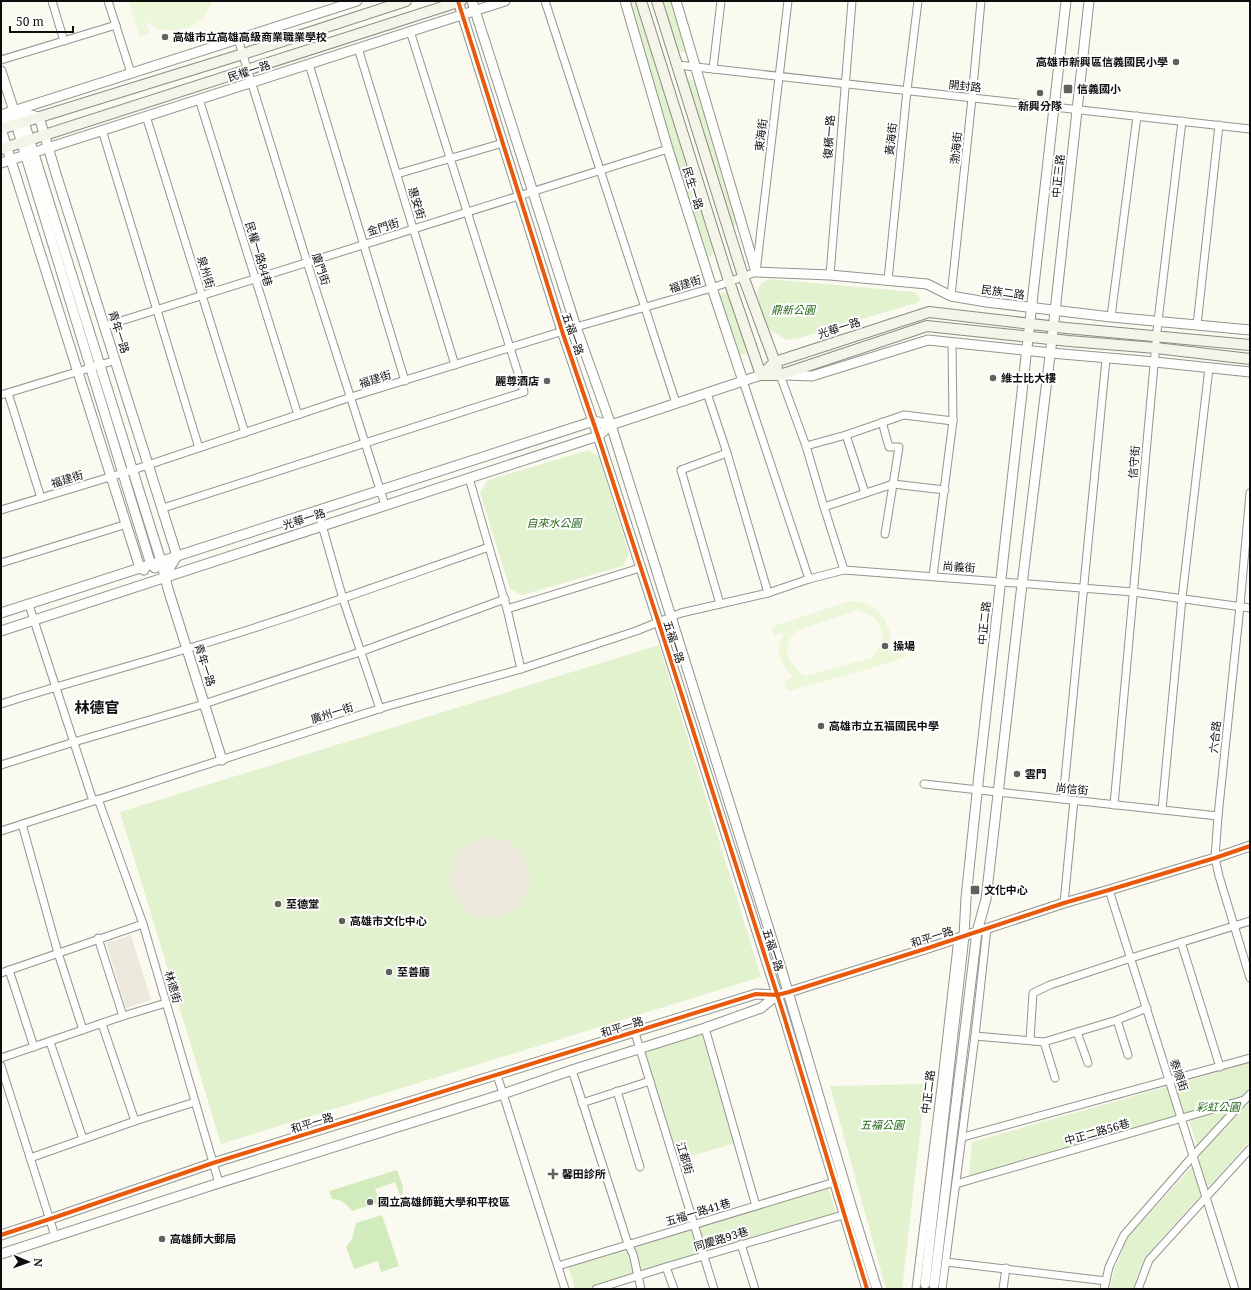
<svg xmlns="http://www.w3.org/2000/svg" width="1251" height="1290" font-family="'Noto Serif','Noto Sans TC',serif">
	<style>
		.green { fill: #e2f2cf }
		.forest { fill: #d1ebbc }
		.pitch { fill: #ecf6d9; fill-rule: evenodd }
		.plaza { fill: #ece9dc }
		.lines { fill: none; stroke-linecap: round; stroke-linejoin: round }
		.minor-casing { stroke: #949490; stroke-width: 9 }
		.tertiary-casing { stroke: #949490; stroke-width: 11 }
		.secondary-casing { stroke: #8b8a86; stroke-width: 12 }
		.minor { stroke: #fefefd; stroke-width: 7 }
		.tertiary { stroke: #fefefd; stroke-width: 9 }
		.secondary { stroke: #f5f4e8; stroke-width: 10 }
		.cycleway-casing { stroke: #fff; stroke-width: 6 }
		.cycleway { stroke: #e8590c; stroke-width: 4 }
		.poi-dot { fill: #60605d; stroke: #fff; stroke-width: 1.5 }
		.labels { text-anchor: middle; stroke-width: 4; stroke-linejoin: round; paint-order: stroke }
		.poi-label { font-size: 11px; font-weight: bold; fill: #0d0d0d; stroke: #fff; text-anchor: start }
		.street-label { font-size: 11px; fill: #0d0d0d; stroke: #fff }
		.park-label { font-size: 11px; font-style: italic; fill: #246918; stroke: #fff }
		.district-label { font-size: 15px; font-weight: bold; fill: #0d0d0d; stroke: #fff }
	</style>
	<rect width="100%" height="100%" fill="#fbfaf1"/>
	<!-- green -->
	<g class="green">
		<path d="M 627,1 L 636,1 L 712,248 L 713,253 L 708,259 L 705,258 Z"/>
		<path d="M 661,1 L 672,1 L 686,46 L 685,52 L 679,52 L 677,50 Z"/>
		<path d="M 690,79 L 693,80 L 696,86 L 737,222 L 737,225 L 731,226 L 687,84 L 687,80 Z"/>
		<path d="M 769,279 L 915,292 L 920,298 L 919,302 L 799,338 L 787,340 L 770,330 C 766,321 756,299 758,290 C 760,284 765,281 769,279 Z"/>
		<path d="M 726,292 L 729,294 L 746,347 L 746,353 L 740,356 L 737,355 L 718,296 L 719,294 Z"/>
		<path d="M 589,450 L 599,457 L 629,554 L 623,566 L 522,595 L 510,589 L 480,493 L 488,480 Z"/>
		<path d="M 659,645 L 761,977 L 221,1144 L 120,812 Z"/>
		<path d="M 704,1033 L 735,1143 L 678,1160 L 645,1051 Z"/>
		<path d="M 1250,1063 L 1250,1141 L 1156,1245 L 1137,1276 L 1134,1289 L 1109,1289 L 1115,1268 L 1127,1238 L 1201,1157 L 1187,1114 L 969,1177 L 972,1142 Z"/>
		<path d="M 926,1084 L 902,1289 L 886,1289 L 830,1086 Z"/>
		<path d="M 828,1187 L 836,1213 L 589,1289 L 575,1289 L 568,1265 Z"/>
	</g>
	<!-- forest -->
	<g class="forest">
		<path d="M 397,1170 C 400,1179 406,1189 401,1197 L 395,1182 L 375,1189 L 380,1202 L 352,1211 C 347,1204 341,1199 332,1199 L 329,1191 Z"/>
		<path d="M 382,1215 L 399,1266 L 381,1272 L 378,1261 L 354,1269 L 346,1247 L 352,1239 L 356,1223 Z"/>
	</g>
	<!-- pitch -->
	<g class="pitch">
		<path d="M 129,1 L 213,1 C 210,7 206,15 201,20 C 185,33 161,34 145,21 L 150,34 L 139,36 Z"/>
		<path d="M 850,601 C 866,600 884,612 889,628 C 891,635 890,643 889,650 L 903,648 L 906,657 L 876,667 L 788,691 L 784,682 L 793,677 C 778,661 775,652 784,632 L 774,636 L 772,627 ZM 857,610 L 868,614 L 877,620 L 880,626 L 883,638 L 878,650 L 871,658 L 805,676 C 788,665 779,646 797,631 Z"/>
	</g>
	<!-- plaza -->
	<g class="plaza">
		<circle cx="490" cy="878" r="40"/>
		<path d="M 131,935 L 151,1000 L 126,1008 L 106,943 Z"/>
	</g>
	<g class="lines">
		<defs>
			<g id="minor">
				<path d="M 52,1 L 64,41"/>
				<path d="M 108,1 L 131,73"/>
				<path d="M 545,1 L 676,403"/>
				<path d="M 238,39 L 307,262 L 385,505"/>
				<path d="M 358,48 L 455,365"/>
				<path d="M 1,60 L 116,25"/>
				<path d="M 309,64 L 405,381"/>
				<path d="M 678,65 L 1250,129"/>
				<path d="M 713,69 L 721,1"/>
				<path d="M 199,99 L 298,415"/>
				<path d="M 146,116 L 245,433"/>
				<path d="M 102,130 L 199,448"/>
				<path d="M 397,174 L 503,143"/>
				<path d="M 830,275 L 852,1"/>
				<path d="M 888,280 L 907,90 L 918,1"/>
				<path d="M 951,296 L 972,98 L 981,1"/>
				<path d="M 1111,317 L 1137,116"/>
				<path d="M 1197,325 L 1219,125"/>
				<path d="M 105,326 L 668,149"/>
				<path d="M 780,375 L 806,446 L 824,507 L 844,570"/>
				<path d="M 743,381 L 809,579"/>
				<path d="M 8,393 L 41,498"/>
				<path d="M 707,393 L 727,453 L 768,593"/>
				<path d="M 1,395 L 116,360"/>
				<path d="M 882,422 L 889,447 L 899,447 L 885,534"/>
				<path d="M 846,435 L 865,493"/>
				<path d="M 806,446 L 846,435 L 904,415 L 953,421"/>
				<path d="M 469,478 L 507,609 L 521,669"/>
				<path d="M 1250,493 L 1240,606 L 1218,816 L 1215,858 L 1219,876 L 1250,978"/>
				<path d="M 824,507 L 893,484 L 945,490"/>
				<path d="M 163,508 L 524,392 L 410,31"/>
				<path d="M 1,510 L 133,470 L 351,397 L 576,327 L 712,288 L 756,272 L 788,1"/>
				<path d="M 318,511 L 343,599 L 380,709"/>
				<path d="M 1,563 L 127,524"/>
				<path d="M 933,576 L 953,421 L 952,343"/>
				<path d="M 720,604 L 681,470 L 727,453"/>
				<path d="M 29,605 L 93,801"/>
				<path d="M 507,609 L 640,568"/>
				<path d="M 1,704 C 62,684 125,668 186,649 C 288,619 389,582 489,547"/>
				<path d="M 1,765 L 74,742 L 204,704 L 360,652 L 505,599"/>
				<path d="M 924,784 L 1218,816"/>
				<path d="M 98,799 L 143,924 L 219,1183"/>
				<path d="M 1063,799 L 1106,359"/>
				<path d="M 1114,805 L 1158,321 L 1182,121"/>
				<path d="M 1162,810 L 1182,598 L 1209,368"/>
				<path d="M 22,824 L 58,953 L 83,1030"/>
				<path d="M 1,831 L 388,706 L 521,669 L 636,631 L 681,613 L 768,593 L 809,579 L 844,570 L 1133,592 L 1250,608"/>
				<path d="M 1109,890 L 1235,1289"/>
				<path d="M 1064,903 L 1074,800"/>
				<path d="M 98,938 L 123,1016"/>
				<path d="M 1181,942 L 1220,1067"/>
				<path d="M 9,970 L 34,1047"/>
				<path d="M 1,973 L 143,924"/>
				<path d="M 1117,1020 L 1128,1055"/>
				<path d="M 102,1024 L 135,1121"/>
				<path d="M 705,1028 L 756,1206"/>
				<path d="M 1077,1032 L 1088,1063"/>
				<path d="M 635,1033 L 714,1289"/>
				<path d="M 975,1036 L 1044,1042 L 1117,1020 L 1147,1008"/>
				<path d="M 1030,1040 L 1033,993 L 1050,985 L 1131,958 L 1250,921"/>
				<path d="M 50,1042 L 83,1139"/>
				<path d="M 1044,1042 L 1055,1078"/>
				<path d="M 1,1058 L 123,1016 L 166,1003"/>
				<path d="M 1,1066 L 55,1236"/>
				<path d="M 572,1070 L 628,1244 L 633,1254 L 641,1289"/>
				<path d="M 497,1075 L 565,1289"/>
				<path d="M 617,1091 L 640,1167"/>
				<path d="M 582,1103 L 650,1081"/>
				<path d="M 963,1137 L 1250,1058"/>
				<path d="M 30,1158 L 135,1121 L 195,1102"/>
				<path d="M 956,1184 L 1244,1100"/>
				<path d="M 741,1244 L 755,1289"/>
				<path d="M 946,1262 L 1106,1281"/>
				<path d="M 558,1266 L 838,1181"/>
				<path d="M 666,1267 L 674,1289"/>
				<path d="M 596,1289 L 666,1267 L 853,1212"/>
				<path d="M 916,1289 L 942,1079 L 958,938"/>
				<path d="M 942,1289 L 975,1036 L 987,928"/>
				<path d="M 1003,1289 L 1006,1268"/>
				<path d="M 1104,1289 L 1109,1267 L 1124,1235 L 1193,1156 L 1250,1094"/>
				<path d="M 1138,1289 L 1149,1260 L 1250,1149"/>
			</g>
			<g id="tertiary">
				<path d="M 458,1 L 562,331 L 598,436 L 663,636 L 783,1013 L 867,1289"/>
				<path d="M 472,1 L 576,327 L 611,425 L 781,968 L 853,1212 L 877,1289"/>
				<path d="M 625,1 L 668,149 L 712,288 L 743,381"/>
				<path d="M 676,1 L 756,272 L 830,275 L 927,284 L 951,296 L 986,302 L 1111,317 L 1250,330"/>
				<path d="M 1,71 L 14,111 L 16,124 L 151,565 L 155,568"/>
				<path d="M 14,111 L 24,122 L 161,561 L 168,589 L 222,760"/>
				<path d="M 14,111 L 39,117 L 57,177 L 177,556 L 164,577"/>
				<path d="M 14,111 L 1,129 L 140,568 L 144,570"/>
				<path d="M 1,115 L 357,1"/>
				<path d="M 1,163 L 505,1"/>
				<path d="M 784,375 L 812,376 L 928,340 L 1051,353 L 1155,362 L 1250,372"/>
				<path d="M 1,613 L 594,421 L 611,425"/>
				<path d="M 1,631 L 598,436 L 611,425 L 761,375"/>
				<path d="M 1,1235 L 56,1217 L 213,1163 L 756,994 L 777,995 L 789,992 L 928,948 L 1064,903 L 1109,890 L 1215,858 L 1250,846"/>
				<path d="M 1,1254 L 219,1183 L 503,1094 L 572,1070 L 705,1028 L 761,1008 L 777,995"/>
				<path d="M 925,1284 L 964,936 L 966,898 L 979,774 L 1066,1"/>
				<path d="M 934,1285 L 977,932 L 986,899 L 1020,601 L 1052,339 L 1089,1"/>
			</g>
			<g id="secondary">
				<path d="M 641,1 L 729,281 L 761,375"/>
				<path d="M 657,1 L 743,276 L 777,368"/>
				<path d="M 1,129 L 243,54 L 406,1"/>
				<path d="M 1,149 L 461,1"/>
				<path d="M 761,375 L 775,362 L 929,312 L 1066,328 L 1250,345"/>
				<path d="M 761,375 L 780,375 L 927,326 L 1069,341 L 1156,348 L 1250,359"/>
			</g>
		</defs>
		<!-- minor casing -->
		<use href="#minor" class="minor-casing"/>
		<!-- tertiary casing -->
		<use href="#tertiary" class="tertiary-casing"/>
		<!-- secondary casing -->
		<use href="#secondary" class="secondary-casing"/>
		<!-- minor -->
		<use href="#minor" class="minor"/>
		<!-- tertiary -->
		<use href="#tertiary" class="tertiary"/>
		<!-- secondary -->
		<use href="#secondary" class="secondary"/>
		<defs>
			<g id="cycleway">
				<path d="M 458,1 L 562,331 L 598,436 L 663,636 L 783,1013 L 867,1289"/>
				<path d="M 1,1235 L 56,1217 L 213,1163 L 756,994 L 777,995 L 789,992 L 928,948 L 1064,903 L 1109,890 L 1215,858 L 1250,846"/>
			</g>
		</defs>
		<!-- cycleway casing -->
		<use href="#cycleway" class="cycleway-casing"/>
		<!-- cycleway -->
		<use href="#cycleway" class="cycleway"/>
	</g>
	<!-- markers -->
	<g class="poi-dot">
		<circle cx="165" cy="37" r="4"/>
		<circle cx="1176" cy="62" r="4"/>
		<rect x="1063" y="84" width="10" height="10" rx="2"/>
		<circle cx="1040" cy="93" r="4"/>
		<circle cx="993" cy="378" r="4"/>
		<circle cx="547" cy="381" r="4"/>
		<circle cx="885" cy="646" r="4"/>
		<circle cx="821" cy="726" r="4"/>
		<circle cx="1017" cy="774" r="4"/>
		<rect x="970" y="885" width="10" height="10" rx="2"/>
		<circle cx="278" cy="904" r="4"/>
		<circle cx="342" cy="921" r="4"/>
		<circle cx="389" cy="972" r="4"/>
		<path d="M551 1168h4v4h4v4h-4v4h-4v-4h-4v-4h4z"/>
		<circle cx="370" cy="1202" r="4"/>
		<circle cx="162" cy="1239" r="4"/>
	</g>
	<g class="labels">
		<!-- poi labels -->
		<g class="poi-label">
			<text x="173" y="41">高雄市立高雄高級商業職業學校</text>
			<text x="1168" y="66" text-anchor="end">高雄市新興區信義國民小學</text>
			<text x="1077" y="93">信義國小</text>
			<text x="1040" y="110" text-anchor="middle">新興分隊</text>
			<text x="1001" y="382">維士比大樓</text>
			<text x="539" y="385" text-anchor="end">麗尊酒店</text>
			<text x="893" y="650">操場</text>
			<text x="829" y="730">高雄市立五福國民中學</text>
			<text x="1025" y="778">雲門</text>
			<text x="984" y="894">文化中心</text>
			<text x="286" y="908">至德堂</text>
			<text x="350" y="925">高雄市文化中心</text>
			<text x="397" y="976">至善廳</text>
			<text x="562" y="1178">馨田診所</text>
			<text x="378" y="1206">國立高雄師範大學和平校區</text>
			<text x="170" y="1243">高雄師大郵局</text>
		</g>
		<!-- street labels -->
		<g class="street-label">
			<text transform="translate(249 71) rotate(-18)" y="4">民權一路</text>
			<text transform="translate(965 86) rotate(6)" y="4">開封路</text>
			<text transform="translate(761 135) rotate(-83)" y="4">東海街</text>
			<text transform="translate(829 137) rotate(-86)" y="4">復橫一路</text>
			<text transform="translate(891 139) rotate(-84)" y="4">黃海街</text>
			<text transform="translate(956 148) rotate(-84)" y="4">渤海街</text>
			<text transform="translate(1058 176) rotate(-84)" y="4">中正三路</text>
			<text transform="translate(693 188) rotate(73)" y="4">民生一路</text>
			<text transform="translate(417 203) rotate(73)" y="4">惠安街</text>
			<text transform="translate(383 227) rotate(-17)" y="4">金門街</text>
			<text transform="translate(259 254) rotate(73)" y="4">民權一路84巷</text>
			<text transform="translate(321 269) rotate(72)" y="4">廈門街</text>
			<text transform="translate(206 272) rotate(73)" y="4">泉州街</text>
			<text transform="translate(685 284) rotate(-17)" y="4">福建街</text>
			<text transform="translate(1003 292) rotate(8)" y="4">民族二路</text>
			<text transform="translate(839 328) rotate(-18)" y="4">光華一路</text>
			<text transform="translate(119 332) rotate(72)" y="4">青年一路</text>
			<text transform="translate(573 334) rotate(71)" y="4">五福一路</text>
			<text transform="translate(375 379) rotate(-17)" y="4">福建街</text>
			<text transform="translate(1134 462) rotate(-85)" y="4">信守街</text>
			<text transform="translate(67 479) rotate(-17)" y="4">福建街</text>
			<text transform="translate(304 519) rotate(-18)" y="4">光華一路</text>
			<text transform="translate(959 567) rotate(4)" y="4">尚義街</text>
			<text transform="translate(984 623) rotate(-84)" y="4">中正二路</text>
			<text transform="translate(674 642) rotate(72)" y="4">五福一路</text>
			<text transform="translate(205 665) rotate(72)" y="4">青年一路</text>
			<text transform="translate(332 713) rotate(-18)" y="4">廣州一街</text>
			<text transform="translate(1215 737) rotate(-84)" y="4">六合路</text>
			<text transform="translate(1072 789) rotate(6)" y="4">尚信街</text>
			<text transform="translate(932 937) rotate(-18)" y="4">和平一路</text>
			<text transform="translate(773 950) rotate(72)" y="4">五福一路</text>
			<text transform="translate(173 987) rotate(74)" y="4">林德街</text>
			<text transform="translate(622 1027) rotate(-17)" y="4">和平一路</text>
			<text transform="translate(1179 1075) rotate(72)" y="4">泰順街</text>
			<text transform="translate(928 1092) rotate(-83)" y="4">中正二路</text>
			<text transform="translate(312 1123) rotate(-17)" y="4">和平一路</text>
			<text transform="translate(1097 1132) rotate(-16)" y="4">中正二路56巷</text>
			<text transform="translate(685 1158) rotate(73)" y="4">江都街</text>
			<text transform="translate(698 1212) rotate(-17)" y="4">五福一路41巷</text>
			<text transform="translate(721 1239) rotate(-17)" y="4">同慶路93巷</text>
		</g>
		<!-- park labels -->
		<g class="park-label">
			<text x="793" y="314">鼎新公園</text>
			<text x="554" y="527">自來水公園</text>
			<text x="1218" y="1111">彩虹公園</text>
			<text x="882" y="1129">五福公園</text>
		</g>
		<!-- district labels -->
		<g class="district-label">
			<text x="97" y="713">林德官</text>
		</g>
	</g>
	<!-- border -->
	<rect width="1251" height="1290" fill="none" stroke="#0d0d0d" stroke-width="4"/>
	<!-- north arrow -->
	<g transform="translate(28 1262) rotate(92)" stroke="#ffffff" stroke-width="3" paint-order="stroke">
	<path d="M0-3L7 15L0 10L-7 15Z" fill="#0d0d0d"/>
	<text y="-6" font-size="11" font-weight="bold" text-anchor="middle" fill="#0d0d0d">N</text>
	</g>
	<!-- scale -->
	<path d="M10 26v6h63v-6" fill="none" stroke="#0d0d0d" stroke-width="2"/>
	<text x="16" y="26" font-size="12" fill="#0d0d0d" stroke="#ffffff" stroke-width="3" paint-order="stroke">50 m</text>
</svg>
